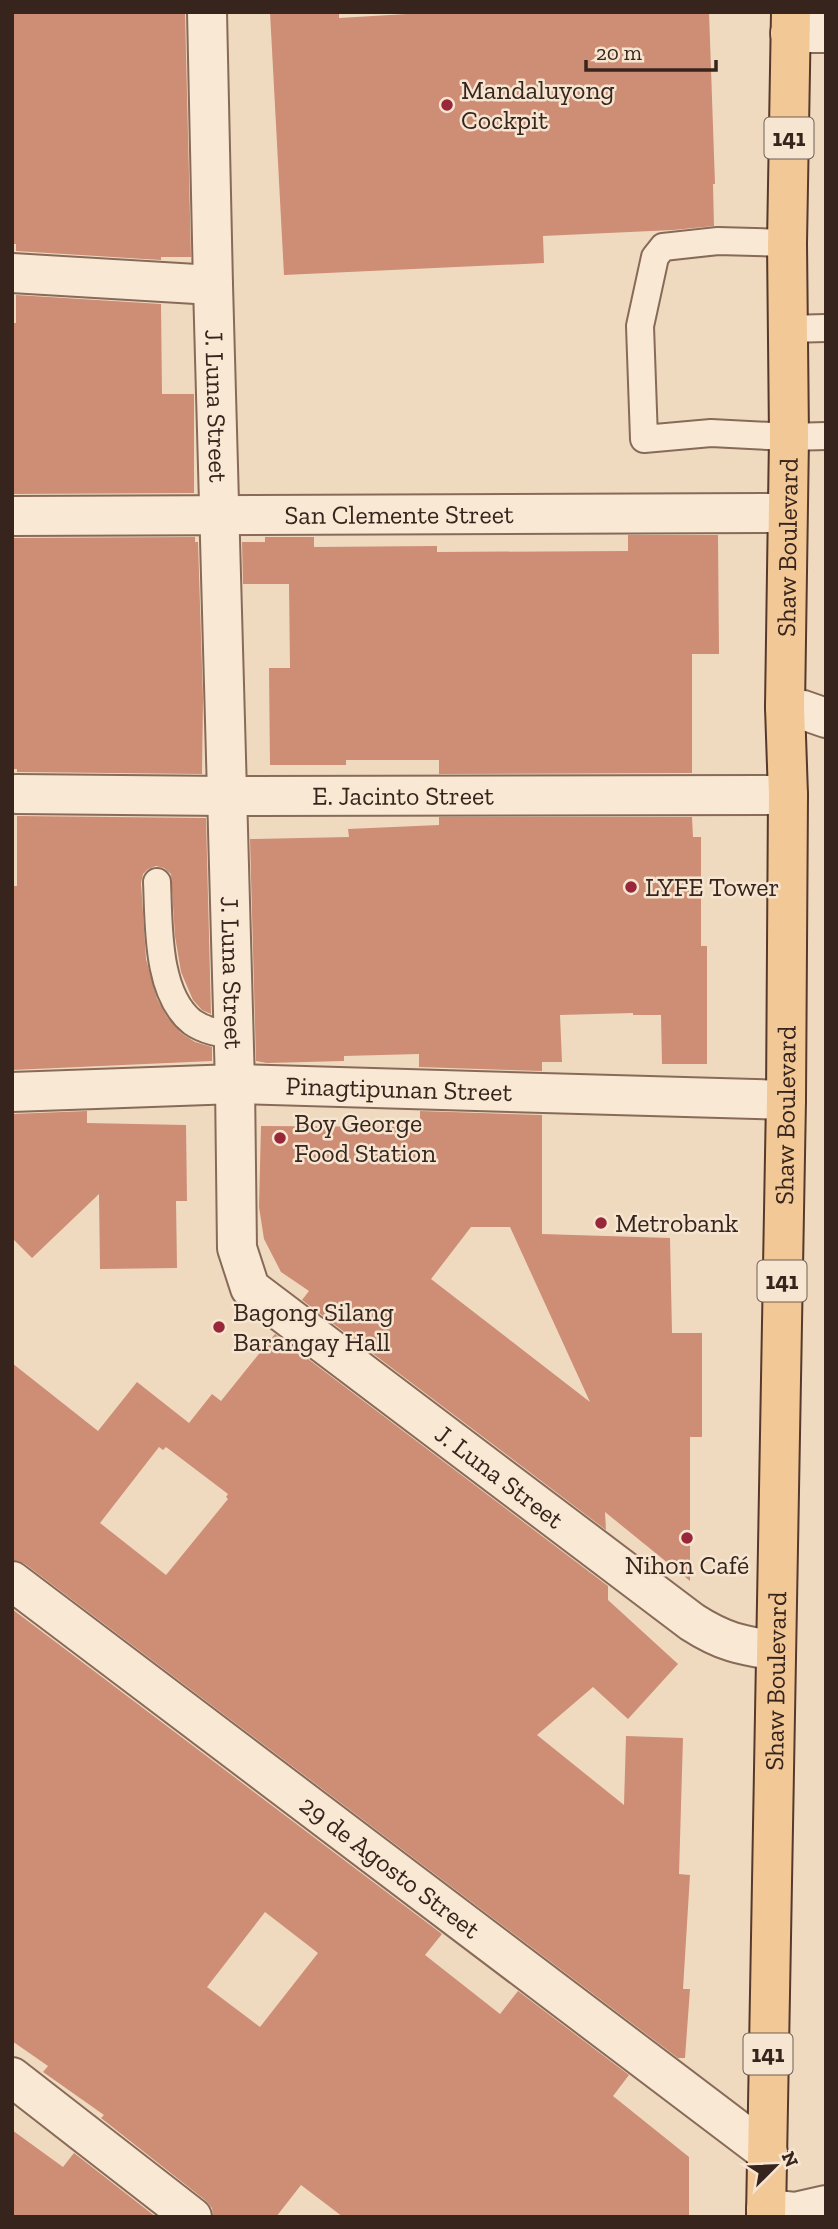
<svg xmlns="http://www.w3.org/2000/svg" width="838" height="2229" font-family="'Zilla Slab',serif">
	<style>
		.building { fill: #ce8d75; fill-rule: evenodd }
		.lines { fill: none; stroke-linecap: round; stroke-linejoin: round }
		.service-casing { stroke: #886a58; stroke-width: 30 }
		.minor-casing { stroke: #886a58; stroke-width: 42 }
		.tertiary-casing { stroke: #886a58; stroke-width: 42 }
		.primary-casing { stroke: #56392c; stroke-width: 42 }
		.service { stroke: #f9e8d4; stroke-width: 26 }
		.minor { stroke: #f9e8d4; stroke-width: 38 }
		.tertiary { stroke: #f9e8d4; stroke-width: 38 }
		.primary { stroke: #f3c897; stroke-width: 38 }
		.poi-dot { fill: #982739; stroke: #f6e5d0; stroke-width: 2.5 }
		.labels { text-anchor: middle; stroke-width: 5; stroke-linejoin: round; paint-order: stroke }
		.shield { fill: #f6e5d0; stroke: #705f53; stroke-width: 2 }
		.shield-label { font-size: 24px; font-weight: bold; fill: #37251d }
		.poi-label { font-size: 26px; fill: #37251d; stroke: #f6e5d0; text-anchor: start }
		.street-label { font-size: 26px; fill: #37251d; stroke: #f6e5d0 }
	</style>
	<rect width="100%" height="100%" fill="#efdac0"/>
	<!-- building -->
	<g class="building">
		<path d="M 12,12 L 185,12 L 191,257 L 161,257 L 161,260 L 16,251 L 16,244 L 12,244 Z"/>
		<path d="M 270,12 L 339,12 L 339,18 L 441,12 L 709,12 L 715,184 L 713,184 L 714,226 L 673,230 L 543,236 L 544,263 L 284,275 Z"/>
		<path d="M 16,295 L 161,304 L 162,394 L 194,394 L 194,493 L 12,494 L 12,323 L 16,323 Z"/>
		<path d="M 628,535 L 718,535 L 719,654 L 692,654 L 692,773 L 439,774 L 439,760 L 346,760 L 346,765 L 270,765 L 269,668 L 290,668 L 289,584 L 243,584 L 242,542 L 265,542 L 265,537 L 314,537 L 314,547 L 437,546 L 437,552 L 628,551 Z"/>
		<path d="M 195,537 L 195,542 L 198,542 L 203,699 L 202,774 L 17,772 L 17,769 L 12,769 L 12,538 Z"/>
		<path d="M 17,816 L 206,818 L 211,1014 L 202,1010 L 193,1000 L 181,972 L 175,936 L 171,874 L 164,868 L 156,866 L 148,869 L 143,874 L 141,883 L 146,959 L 157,999 L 167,1017 L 181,1033 L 195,1042 L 212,1047 L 212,1061 L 12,1070 L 12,886 L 17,886 Z"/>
		<path d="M 439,817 L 692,817 L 693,837 L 701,837 L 701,946 L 707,946 L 707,1064 L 662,1064 L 661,1015 L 633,1015 L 633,1013 L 560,1015 L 562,1062 L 542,1062 L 542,1071 L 419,1067 L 419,1054 L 344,1056 L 344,1061 L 267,1063 L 256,1061 L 250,839 L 349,837 L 348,829 L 439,825 Z"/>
		<path d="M 87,1111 L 87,1123 L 186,1125 L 187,1201 L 176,1201 L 177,1268 L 100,1269 L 99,1194 L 32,1258 L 12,1238 L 12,1114 Z"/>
		<path d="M 420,1111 L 542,1115 L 542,1234 L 670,1238 L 672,1333 L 702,1333 L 702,1437 L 690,1437 L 690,1581 L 605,1512 L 606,1530 L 302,1300 L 309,1291 L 281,1272 L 264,1239 L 259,1207 L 261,1126 L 420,1127 ZM 471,1227 L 510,1227 L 590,1402 L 431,1279 Z"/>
		<path d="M 275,1334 L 608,1586 L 608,1600 L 678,1664 L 628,1719 L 593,1687 L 537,1735 L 624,1805 L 626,1736 L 683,1738 L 679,1874 L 690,1875 L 683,1989 L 690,1989 L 685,2058 L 678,2058 L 25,1564 L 12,1560 L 12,1363 L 98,1431 L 137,1382 L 189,1423 L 212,1394 L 221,1401 ZM 159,1447 L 163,1450 L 166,1447 L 228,1494 L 226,1497 L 228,1499 L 166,1575 L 100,1523 Z"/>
		<path d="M 12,1609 L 442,1934 L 425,1955 L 500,2014 L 518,1991 L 629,2075 L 613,2096 L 689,2157 L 689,2217 L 343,2217 L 301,2185 L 276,2217 L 213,2217 L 212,2208 L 205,2200 L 101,2118 L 104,2115 L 43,2072 L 48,2066 L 12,2041 ZM 265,1912 L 318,1953 L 260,2027 L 207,1987 Z"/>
		<path d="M 12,2130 L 63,2167 L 74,2153 L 156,2217 L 12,2217 Z"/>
	</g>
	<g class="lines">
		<defs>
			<g id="service">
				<path d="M 787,243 L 718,241 L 663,247 L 655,257 L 640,326 L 644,439 L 711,433 L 789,437 L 826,436"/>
				<path d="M 788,329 L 826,328"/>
				<path d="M 157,882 C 159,924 156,993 192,1022 C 205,1031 219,1033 233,1035"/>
			</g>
			<g id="minor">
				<path id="s1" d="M 207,12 L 213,285 L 235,1084 L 237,1248 L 250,1288 L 692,1622 C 723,1642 740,1645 776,1651"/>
				<path d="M 790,33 L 826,33"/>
				<path d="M 12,273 L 213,285"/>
				<path id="s2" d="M 12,516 L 786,513"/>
				<path id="s3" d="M 16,794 L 226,796 L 788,795"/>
				<path id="s4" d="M 12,1092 L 235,1084 L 786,1100"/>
				<path id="s5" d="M 12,1581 L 768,2153"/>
				<path d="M 12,2077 L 192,2217"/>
				<path d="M 766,2209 L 795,2212 L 826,2205"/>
			</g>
			<path id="tertiary" d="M 785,707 L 803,710 L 826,718"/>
			<g id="primary">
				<path id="s6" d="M 766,2217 L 786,1100 L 788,795 L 785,707 L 789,437 L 787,243 L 791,12"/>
			</g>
		</defs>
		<!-- service casing -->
		<use href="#service" class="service-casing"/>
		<!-- minor casing -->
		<use href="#minor" class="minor-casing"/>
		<!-- tertiary casing -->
		<use href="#tertiary" class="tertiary-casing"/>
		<!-- primary casing -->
		<use href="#primary" class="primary-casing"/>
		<!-- service -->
		<use href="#service" class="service"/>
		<!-- minor -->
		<use href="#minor" class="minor"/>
		<!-- tertiary -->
		<use href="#tertiary" class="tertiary"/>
		<!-- primary -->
		<use href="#primary" class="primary"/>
	</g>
	<!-- markers -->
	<g class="poi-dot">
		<circle cx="447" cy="105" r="7"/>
		<circle cx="631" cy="887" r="7"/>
		<circle cx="280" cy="1138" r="7"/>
		<circle cx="601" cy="1223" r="7"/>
		<circle cx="219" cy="1327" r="7"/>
		<circle cx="687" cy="1538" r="7"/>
	</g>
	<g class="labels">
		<!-- shield labels -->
		<g class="shield">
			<rect x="764.5" y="117.5" width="49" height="41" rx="5"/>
			<rect x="757.5" y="1260.5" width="49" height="41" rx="5"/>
			<rect x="743.5" y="2033.5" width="49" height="41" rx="5"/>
		</g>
		<g class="shield-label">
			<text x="789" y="146">141</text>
			<text x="782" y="1289">141</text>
			<text x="768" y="2062">141</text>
		</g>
		<!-- poi labels -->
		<g class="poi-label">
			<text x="461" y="99">Mandaluyong<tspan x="461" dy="30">Cockpit</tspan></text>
			<text x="645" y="896">LYFE Tower</text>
			<text x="294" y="1132">Boy George<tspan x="294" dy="30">Food Station</tspan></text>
			<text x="615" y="1232">Metrobank</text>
			<text x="233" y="1321">Bagong Silang<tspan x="233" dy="30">Barangay Hall</tspan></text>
			<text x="687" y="1574" text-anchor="middle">Nihon Café</text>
		</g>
		<!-- street labels -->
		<g class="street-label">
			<text dy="9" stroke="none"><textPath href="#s1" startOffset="394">J. Luna Street</textPath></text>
			<text dy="9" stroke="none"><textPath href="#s2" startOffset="387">San Clemente Street</textPath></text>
			<text dy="9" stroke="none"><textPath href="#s6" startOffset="1670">Shaw Boulevard</textPath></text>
			<text dy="9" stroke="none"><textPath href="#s3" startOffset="387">E. Jacinto Street</textPath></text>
			<text dy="9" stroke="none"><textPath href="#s1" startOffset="961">J. Luna Street</textPath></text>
			<text dy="9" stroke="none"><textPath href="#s4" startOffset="387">Pinagtipunan Street</textPath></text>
			<text dy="9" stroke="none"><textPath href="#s6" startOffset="1102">Shaw Boulevard</textPath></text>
			<text dy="9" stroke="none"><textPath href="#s1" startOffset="1591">J. Luna Street</textPath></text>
			<text dy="9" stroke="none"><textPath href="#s6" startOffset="536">Shaw Boulevard</textPath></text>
			<text dy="9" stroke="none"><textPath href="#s5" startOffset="474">29 de Agosto Street</textPath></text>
		</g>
	</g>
	<!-- border -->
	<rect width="838" height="2229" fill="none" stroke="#37251d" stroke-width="28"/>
	<!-- north arrow -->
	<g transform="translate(775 2166) rotate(66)" stroke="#f6e5d0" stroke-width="5" paint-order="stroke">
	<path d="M0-5L12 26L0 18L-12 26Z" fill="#37251d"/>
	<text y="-10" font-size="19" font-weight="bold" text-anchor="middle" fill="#37251d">N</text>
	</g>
	<!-- scale -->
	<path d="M586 60v10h130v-10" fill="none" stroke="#37251d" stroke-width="3.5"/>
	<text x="596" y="60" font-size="21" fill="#37251d" stroke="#f6e5d0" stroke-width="5" paint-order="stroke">20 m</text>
</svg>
